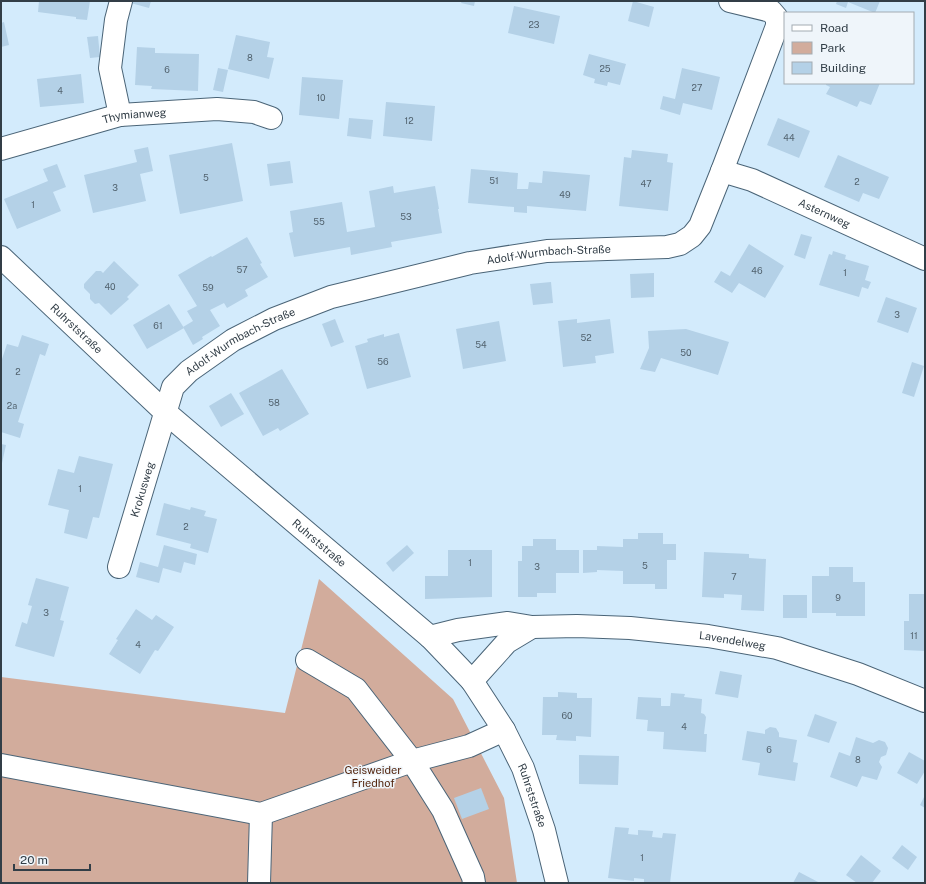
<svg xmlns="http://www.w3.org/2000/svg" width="926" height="884" font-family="'Public Sans',sans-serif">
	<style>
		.green { fill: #d2ac9c }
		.building { fill: #b4d1e7 }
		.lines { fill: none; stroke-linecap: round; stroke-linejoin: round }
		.minor-casing { stroke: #4a6477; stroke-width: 24 }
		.minor { stroke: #fff; stroke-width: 22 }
		.labels { text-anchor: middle; stroke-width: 3; stroke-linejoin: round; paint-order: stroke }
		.number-label { font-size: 9px; fill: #52636f }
		.street-label { font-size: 11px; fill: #323e47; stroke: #eff5fa }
		.park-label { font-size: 11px; fill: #4f1f07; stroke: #eff5fa }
	</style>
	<rect width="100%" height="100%" fill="#d3ebfc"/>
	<!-- green -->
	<path class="green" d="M 319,579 L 453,699 L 504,798 L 517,883 L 1,883 L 1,677 L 285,713 Z"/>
	<!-- building -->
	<g class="building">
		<path d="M 39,1 L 90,1 L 87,20 L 76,19 L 76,17 L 38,12 Z"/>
		<path d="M 127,1 L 151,1 L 149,8 L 127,2 Z"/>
		<path d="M 462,1 L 475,1 L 474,6 L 461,3 Z"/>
		<path d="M 633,1 L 654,7 L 649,27 L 628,21 Z"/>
		<path d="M 837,1 L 880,1 L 875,13 L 848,2 L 846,8 L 836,4 Z"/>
		<path d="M 514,6 L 560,16 L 554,44 L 508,33 Z"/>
		<path d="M 4,22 L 9,45 L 1,47 L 1,23 Z"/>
		<path d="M 236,35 L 270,42 L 267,57 L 274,58 L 269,79 L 228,69 Z"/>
		<path d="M 98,36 L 100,57 L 90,58 L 87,37 Z"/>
		<path d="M 137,47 L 155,48 L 155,53 L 199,54 L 198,91 L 151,89 L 152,86 L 135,85 Z"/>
		<path d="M 589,54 L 626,64 L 620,85 L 608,82 L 607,86 L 594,83 L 595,79 L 583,75 Z"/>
		<path d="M 218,68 L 228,70 L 223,92 L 213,90 Z"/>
		<path d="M 682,68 L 720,77 L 712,110 L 683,103 L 680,115 L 660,109 L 663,96 L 675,99 Z"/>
		<path d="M 81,74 L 84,103 L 40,107 L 37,79 Z"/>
		<path d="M 302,77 L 343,80 L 339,119 L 299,115 Z"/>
		<path d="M 826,83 L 880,83 L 871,105 L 860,101 L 857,107 L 826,94 L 830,87 L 826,85 Z"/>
		<path d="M 386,102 L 435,106 L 432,141 L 383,136 Z"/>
		<path d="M 349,118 L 373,120 L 371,139 L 347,136 Z"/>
		<path d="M 778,118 L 810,131 L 799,158 L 767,145 Z"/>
		<path d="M 232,143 L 243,201 L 180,214 L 169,155 Z"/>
		<path d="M 148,147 L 153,171 L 140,174 L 146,201 L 93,213 L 84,175 L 137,162 L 134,150 Z"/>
		<path d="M 632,150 L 668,154 L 667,162 L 673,163 L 668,211 L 619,206 L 624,157 L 631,158 Z"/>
		<path d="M 838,155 L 889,177 L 879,199 L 863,193 L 859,202 L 824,187 Z"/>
		<path d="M 290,161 L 293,183 L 270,186 L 267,164 Z"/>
		<path d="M 57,164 L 66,187 L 53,192 L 61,211 L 17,229 L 4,199 L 48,181 L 43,169 Z"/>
		<path d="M 471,169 L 518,173 L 517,189 L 528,189 L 529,182 L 542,183 L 543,171 L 590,175 L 586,211 L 527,206 L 527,213 L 514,212 L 514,207 L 468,203 Z"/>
		<path d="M 393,186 L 394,193 L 435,186 L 439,209 L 438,209 L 442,233 L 391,242 L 392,247 L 351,255 L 350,247 L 294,257 L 289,233 L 293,232 L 290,211 L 342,202 L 347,232 L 375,227 L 369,191 Z"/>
		<path d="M 801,234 L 812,237 L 805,259 L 794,255 Z"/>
		<path d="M 247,237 L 262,263 L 260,264 L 268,277 L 245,290 L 248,296 L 227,308 L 224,303 L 210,310 L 220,326 L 202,337 L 203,339 L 193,345 L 183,327 L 193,321 L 187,311 L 197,306 L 178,275 L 211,256 L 212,257 Z"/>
		<path d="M 749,244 L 784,266 L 765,298 L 739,283 L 732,293 L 714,282 L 721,271 L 730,276 Z"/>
		<path d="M 833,251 L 846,255 L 845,259 L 869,266 L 865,280 L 871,282 L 868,289 L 862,287 L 859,297 L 819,285 L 829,254 L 832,255 Z"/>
		<path d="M 114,261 L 139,285 L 127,297 L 129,299 L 111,315 L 99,303 L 95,304 L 90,299 L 90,294 L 84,288 L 84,284 L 96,271 L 101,271 L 103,273 Z"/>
		<path d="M 654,273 L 654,297 L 631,298 L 630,274 Z"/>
		<path d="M 551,282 L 553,303 L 533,305 L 530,284 Z"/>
		<path d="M 886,297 L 917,308 L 908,333 L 877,322 Z"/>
		<path d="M 169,304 L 184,328 L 147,349 L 133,325 Z"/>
		<path d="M 335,319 L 344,342 L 331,347 L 322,324 Z"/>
		<path d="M 577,319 L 577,323 L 610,319 L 614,353 L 595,356 L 596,363 L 563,367 L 558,321 Z"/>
		<path d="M 499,321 L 506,361 L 463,369 L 456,329 Z"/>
		<path d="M 686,329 L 729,342 L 718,375 L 661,358 L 655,372 L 640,369 L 649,348 L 648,331 Z"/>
		<path d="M 399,333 L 411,377 L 367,389 L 355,346 L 368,342 L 367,339 L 384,334 L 384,337 Z"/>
		<path d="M 22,335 L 49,344 L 45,356 L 40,354 L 18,422 L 24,424 L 20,438 L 1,432 L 1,362 L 7,344 L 18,347 Z"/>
		<path d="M 912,362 L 924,366 L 914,397 L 902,393 Z"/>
		<path d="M 282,369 L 309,414 L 280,431 L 278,428 L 263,436 L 239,393 Z"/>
		<path d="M 231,393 L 244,414 L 221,427 L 209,406 Z"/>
		<path d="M 1,444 L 6,445 L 2,463 L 1,463 Z"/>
		<path d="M 79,456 L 113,464 L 99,518 L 93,517 L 87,539 L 64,533 L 69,510 L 48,505 L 58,469 L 74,473 Z"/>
		<path d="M 164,503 L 190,510 L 191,507 L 206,511 L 204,516 L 217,519 L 208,553 L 190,548 L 191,544 L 156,535 Z"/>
		<path d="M 638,533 L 663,533 L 663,544 L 676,544 L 676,560 L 667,560 L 667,589 L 655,589 L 655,584 L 623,584 L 623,571 L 597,570 L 597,572 L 583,573 L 583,550 L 597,550 L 597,546 L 623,547 L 623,539 L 638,539 Z"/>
		<path d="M 533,539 L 556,539 L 556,550 L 579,550 L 579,573 L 556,573 L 556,593 L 537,593 L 537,597 L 518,597 L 518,561 L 522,561 L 522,546 L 533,546 Z"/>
		<path d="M 164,545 L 197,554 L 195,565 L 184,562 L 181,573 L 163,568 L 159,583 L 136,577 L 140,562 L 158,567 Z"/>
		<path d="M 407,545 L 414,553 L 393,572 L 386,563 Z"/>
		<path d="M 448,550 L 492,550 L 492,597 L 425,599 L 425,576 L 448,576 Z"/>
		<path d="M 704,552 L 749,554 L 749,558 L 766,559 L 764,611 L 741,610 L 742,595 L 724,594 L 724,598 L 702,597 Z"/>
		<path d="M 829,567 L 853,567 L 853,582 L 865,582 L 865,616 L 836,616 L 836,613 L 812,613 L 812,576 L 829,576 Z"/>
		<path d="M 36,578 L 69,587 L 60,620 L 64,621 L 54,657 L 15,646 L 22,622 L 27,624 L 32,606 L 28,605 Z"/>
		<path d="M 909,594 L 925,594 L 925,651 L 904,650 L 904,621 L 909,621 Z"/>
		<rect x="783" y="595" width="24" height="23"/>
		<path d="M 136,609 L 152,620 L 156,615 L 174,627 L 158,651 L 155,650 L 140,674 L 109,654 L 118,640 L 116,639 Z"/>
		<path d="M 720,671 L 742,675 L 738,698 L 715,694 Z"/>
		<path d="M 558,692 L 577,693 L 577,698 L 592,698 L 591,737 L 576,736 L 576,741 L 556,740 L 557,735 L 542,735 L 543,697 L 558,697 Z"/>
		<path d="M 671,693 L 685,694 L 684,697 L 702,699 L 701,713 L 704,714 L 706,717 L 704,734 L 707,734 L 706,752 L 663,749 L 664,732 L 647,731 L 648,720 L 636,719 L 638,697 L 661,698 L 661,706 L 670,706 Z"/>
		<path d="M 815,714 L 837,722 L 829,743 L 807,736 Z"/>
		<path d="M 770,727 L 776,728 L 779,733 L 779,737 L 797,740 L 793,762 L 798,763 L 795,781 L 758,775 L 760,763 L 742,760 L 747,731 L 765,734 L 765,730 Z"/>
		<path d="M 856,737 L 873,743 L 879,740 L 885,742 L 888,748 L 886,755 L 881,757 L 879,762 L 882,767 L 877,780 L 862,776 L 857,787 L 830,777 L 839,752 L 850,756 Z"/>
		<path d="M 909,752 L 925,761 L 925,771 L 917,784 L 897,773 Z"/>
		<path d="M 579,755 L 619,756 L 618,785 L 579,784 Z"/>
		<path d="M 481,788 L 489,809 L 462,819 L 454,798 Z"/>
		<path d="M 925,795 L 925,808 L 920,805 Z"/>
		<path d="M 615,827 L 629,828 L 628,834 L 638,835 L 638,830 L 653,831 L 652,837 L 662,838 L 663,833 L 676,834 L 670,883 L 644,883 L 644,879 L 634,878 L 634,881 L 608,878 Z"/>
		<path d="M 902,845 L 917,857 L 908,870 L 892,858 Z"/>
		<path d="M 861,855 L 881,871 L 872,883 L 857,883 L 846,875 Z"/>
		<path d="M 799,872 L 820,883 L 793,883 Z"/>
	</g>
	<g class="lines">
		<defs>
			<g id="minor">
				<path d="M 120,115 L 110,68 L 116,20 L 121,1"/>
				<path id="s1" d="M 1,149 L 120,115 L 217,109 L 254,112 L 271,118"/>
				<path id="s2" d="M 722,171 L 752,180 L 925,259"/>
				<path id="s3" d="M 1,257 L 165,412 L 430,637 L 472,681 L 504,730 L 523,768 L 544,830 L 557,883"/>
				<path id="s4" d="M 119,567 L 173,387 L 189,371 L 233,340 L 274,319 L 331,297 L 470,263 L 547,251 L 667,247 L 680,244 L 692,236 L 700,226 L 722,171 L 777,26 L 777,18 L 771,11 L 730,1"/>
				<path id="s5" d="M 430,637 L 458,630 L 508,623 L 532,627 L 577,626 L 630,628 L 708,636 L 777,648 L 858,674 L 925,701"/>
				<path d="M 307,660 L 356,689 L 412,761 L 443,810 L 473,877 L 474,883"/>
				<path d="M 472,681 L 507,642 L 532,627"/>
				<path d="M 1,765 L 261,814 L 412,761 L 469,746 L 504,730"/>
				<path d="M 259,883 L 261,814"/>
			</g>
		</defs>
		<!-- minor casing -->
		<use href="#minor" class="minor-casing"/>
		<!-- minor -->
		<use href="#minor" class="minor"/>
	</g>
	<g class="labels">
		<!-- number labels -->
		<g class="number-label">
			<text x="534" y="28">23</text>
			<text x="250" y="61">8</text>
			<text x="605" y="72">25</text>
			<text x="167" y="73">6</text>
			<text x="697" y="91">27</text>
			<text x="60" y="94">4</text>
			<text x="321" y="101">10</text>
			<text x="409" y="124">12</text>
			<text x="789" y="141">44</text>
			<text x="206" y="181">5</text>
			<text x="494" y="184">51</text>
			<text x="857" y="185">2</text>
			<text x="646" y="187">47</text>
			<text x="115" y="191">3</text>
			<text x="565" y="198">49</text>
			<text x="33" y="208">1</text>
			<text x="406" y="220">53</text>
			<text x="319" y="225">55</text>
			<text x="242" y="273">57</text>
			<text x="757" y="274">46</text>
			<text x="845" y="276">1</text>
			<text x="110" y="290">40</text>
			<text x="208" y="291">59</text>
			<text x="897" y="318">3</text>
			<text x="158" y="329">61</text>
			<text x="586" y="341">52</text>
			<text x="481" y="348">54</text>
			<text x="686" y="356">50</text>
			<text x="383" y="365">56</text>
			<text x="18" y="375">2</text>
			<text x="274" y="406">58</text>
			<text x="12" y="409">2a</text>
			<text x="80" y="492">1</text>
			<text x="186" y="530">2</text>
			<text x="470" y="566">1</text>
			<text x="645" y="569">5</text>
			<text x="537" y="570">3</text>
			<text x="734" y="580">7</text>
			<text x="838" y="601">9</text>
			<text x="46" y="616">3</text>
			<text x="914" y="639">11</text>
			<text x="138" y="648">4</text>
			<text x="567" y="719">60</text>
			<text x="684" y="730">4</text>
			<text x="769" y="753">6</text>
			<text x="858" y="763">8</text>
			<text x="642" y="861">1</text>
		</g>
		<!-- street labels -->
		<g class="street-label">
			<text dy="4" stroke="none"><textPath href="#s1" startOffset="138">Thymianweg</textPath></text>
			<text dy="4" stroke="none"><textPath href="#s2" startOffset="111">Asternweg</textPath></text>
			<text dy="4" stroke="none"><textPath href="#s4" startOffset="594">Adolf-Wurmbach-Straße</textPath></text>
			<text dy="4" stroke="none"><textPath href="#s3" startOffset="104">Ruhrststraße</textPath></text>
			<text dy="4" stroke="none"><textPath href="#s4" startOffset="270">Adolf-Wurmbach-Straße</textPath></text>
			<text dy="4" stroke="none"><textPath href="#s4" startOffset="81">Krokusweg</textPath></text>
			<text dy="4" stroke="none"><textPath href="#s3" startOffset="428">Ruhrststraße</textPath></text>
			<text dy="4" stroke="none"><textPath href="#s5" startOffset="305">Lavendelweg</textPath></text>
			<text dy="4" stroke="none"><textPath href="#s3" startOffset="764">Ruhrststraße</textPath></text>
		</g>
		<!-- park labels -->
		<g class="park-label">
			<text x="373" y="774">Geisweider<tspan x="373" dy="13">Friedhof</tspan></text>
		</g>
	</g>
	<!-- border -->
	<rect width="926" height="884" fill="none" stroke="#323e47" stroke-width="4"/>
	<!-- legend -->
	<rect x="784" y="12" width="130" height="72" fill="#eff5fa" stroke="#a3acb2"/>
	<rect x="792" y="25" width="20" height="6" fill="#ffffff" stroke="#a3acb2"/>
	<text x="820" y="32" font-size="12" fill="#323e47">Road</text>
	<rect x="792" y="42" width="20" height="12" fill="#d2ac9c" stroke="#a3acb2"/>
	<text x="820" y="52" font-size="12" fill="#323e47">Park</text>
	<rect x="792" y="62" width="20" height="12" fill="#b4d1e7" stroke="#a3acb2"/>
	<text x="820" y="72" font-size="12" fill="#323e47">Building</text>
	<!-- scale -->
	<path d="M14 864v6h76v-6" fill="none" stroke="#323e47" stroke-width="2"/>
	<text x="20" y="864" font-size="12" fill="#323e47" stroke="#eff5fa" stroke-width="3" paint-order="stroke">20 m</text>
</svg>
